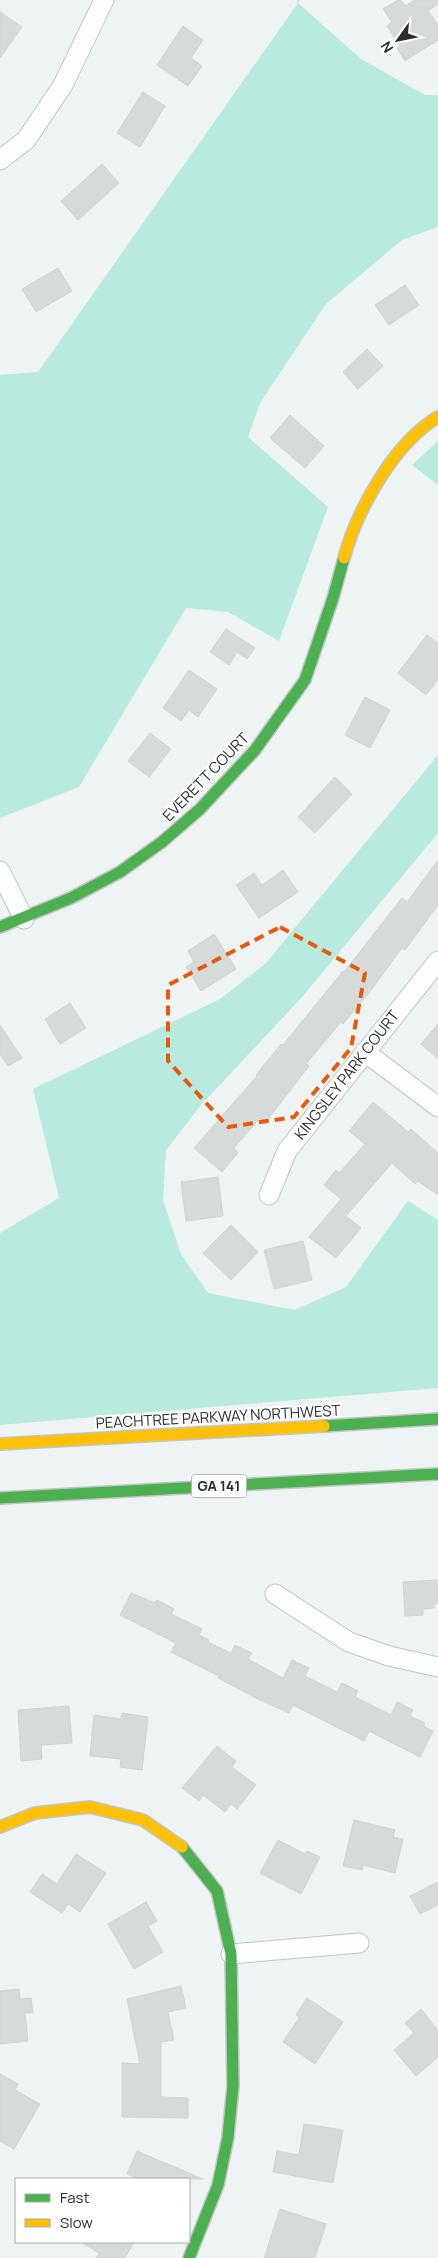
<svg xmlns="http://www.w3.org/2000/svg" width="438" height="2258" font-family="Manrope,sans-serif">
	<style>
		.green { fill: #b9eadf }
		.building { fill: #d6dbda; stroke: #cfd4d3 }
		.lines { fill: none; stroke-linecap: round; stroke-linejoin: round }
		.street-casing { stroke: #c0c6c4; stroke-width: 21 }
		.fast-casing { stroke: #c0c6c4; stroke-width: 14 }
		.slow-casing { stroke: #c0c6c4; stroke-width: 14 }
		.street { stroke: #fcfdfd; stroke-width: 19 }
		.fast { stroke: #4caf50; stroke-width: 11 }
		.slow { stroke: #ffc107; stroke-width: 11 }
		.marked { fill: none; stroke: #e8590c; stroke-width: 4; stroke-dasharray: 10 6; stroke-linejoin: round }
		.labels { text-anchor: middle; stroke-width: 4.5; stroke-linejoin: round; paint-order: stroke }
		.shield { fill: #fff; stroke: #686c6b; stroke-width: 1 }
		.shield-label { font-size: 14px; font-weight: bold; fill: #282d2c }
		.street-label { font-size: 15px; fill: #282d2c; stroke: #fff }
	</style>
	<rect width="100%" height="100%" fill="#eef4f3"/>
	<!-- green -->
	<g class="green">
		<path d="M 297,0 L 300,0 L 298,3 L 361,59 L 425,95 L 438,95 L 438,227 L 402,240 L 326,304 L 260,403 L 248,437 L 328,507 L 279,641 L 228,612 L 186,608 L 79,787 L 0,818 L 0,375 L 38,372 L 298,3 Z"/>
		<path d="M 438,441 L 438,485 L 412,465 Z"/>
		<path d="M 438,755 L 438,833 L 303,996 L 202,1104 L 166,1150 L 163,1200 L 181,1254 L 208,1293 L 295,1310 L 346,1287 L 408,1201 L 438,1220 L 438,1388 L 0,1425 L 0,1233 L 59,1198 L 33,1089 L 220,999 L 265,964 Z"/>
	</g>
	<!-- building -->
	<g class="building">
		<path d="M 398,0 L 401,0 L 405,6 L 415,0 L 438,0 L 438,4 L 428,11 L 438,25 L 438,40 L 405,61 L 397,48 L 400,46 L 387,26 L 392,22 L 383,9 Z"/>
		<path d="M 0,12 L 22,27 L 0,58 Z"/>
		<path d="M 183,26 L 203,40 L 191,58 L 202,66 L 188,86 L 157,65 Z"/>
		<path d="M 143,92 L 165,106 L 140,147 L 117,133 Z"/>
		<path d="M 102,164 L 119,183 L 78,220 L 61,201 Z"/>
		<path d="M 58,268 L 72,291 L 36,312 L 22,289 Z"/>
		<path d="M 405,285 L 419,305 L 389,325 L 375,305 Z"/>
		<path d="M 367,349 L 383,366 L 358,389 L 343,372 Z"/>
		<path d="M 290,415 L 324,446 L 305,468 L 270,438 Z"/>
		<path d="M 226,629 L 255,648 L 247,659 L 237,652 L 229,665 L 210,652 Z"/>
		<path d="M 427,635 L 438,643 L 438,680 L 426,695 L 398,673 Z"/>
		<path d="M 189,670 L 217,689 L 198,717 L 189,710 L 181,721 L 163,708 Z"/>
		<path d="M 365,697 L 390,710 L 370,748 L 345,735 Z"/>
		<path d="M 150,733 L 171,749 L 149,777 L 128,761 Z"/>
		<path d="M 335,777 L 352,794 L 315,833 L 298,817 Z"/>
		<path d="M 438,860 L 438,905 L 405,950 L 402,948 L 369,993 L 343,1024 L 341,1022 L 306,1064 L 309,1066 L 265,1123 L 260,1118 L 234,1148 L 238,1153 L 222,1172 L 194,1148 L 257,1076 L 256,1075 L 281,1044 L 283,1045 L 343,971 L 344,972 L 402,898 L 407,902 Z"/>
		<path d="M 283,870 L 298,892 L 259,918 L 236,885 L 254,873 L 262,885 Z"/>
		<path d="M 214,934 L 236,969 L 201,991 L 186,967 L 194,962 L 188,951 Z"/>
		<path d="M 70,1003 L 86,1028 L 60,1044 L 45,1019 Z"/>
		<path d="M 438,1024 L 438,1059 L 421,1044 Z"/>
		<path d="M 0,1025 L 22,1058 L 8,1066 L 0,1054 Z"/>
		<path d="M 373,1102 L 408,1132 L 411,1129 L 438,1153 L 438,1195 L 418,1181 L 415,1184 L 392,1163 L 346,1216 L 361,1228 L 336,1258 L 309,1237 L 341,1199 L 324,1185 L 336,1170 L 339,1173 L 365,1144 L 349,1131 Z"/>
		<path d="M 218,1177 L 223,1216 L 186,1221 L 181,1182 Z"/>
		<path d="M 231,1225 L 258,1252 L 231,1280 L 203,1253 Z"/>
		<path d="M 303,1241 L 312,1280 L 274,1289 L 264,1250 Z"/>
		<path d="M 438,1580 L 438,1604 L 434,1604 L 434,1608 L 423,1609 L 423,1615 L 405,1616 L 403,1582 Z"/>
		<path d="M 131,1593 L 155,1603 L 157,1600 L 174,1609 L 171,1614 L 202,1629 L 199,1635 L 209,1640 L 208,1642 L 231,1653 L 235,1645 L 252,1653 L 248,1659 L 283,1678 L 292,1660 L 309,1668 L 305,1676 L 337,1692 L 342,1683 L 358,1691 L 355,1697 L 391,1715 L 397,1702 L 413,1710 L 410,1716 L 425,1723 L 423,1726 L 433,1731 L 420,1757 L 369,1731 L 364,1741 L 293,1705 L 289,1713 L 258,1699 L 218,1678 L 219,1676 L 171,1652 L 176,1643 L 120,1615 Z"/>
		<path d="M 69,1706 L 72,1743 L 41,1745 L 42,1759 L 21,1761 L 18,1710 Z"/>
		<path d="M 122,1713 L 148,1717 L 142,1770 L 120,1767 L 121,1759 L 90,1756 L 94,1715 L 121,1719 Z"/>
		<path d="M 217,1746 L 236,1761 L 232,1767 L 256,1785 L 237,1809 L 231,1804 L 225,1812 L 203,1795 L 199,1801 L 182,1788 Z"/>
		<path d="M 354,1820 L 395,1830 L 393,1837 L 403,1839 L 395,1873 L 363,1865 L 362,1870 L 343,1866 Z"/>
		<path d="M 278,1840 L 305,1854 L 307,1851 L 320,1857 L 301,1894 L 260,1873 Z"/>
		<path d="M 76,1854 L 106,1873 L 80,1912 L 68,1904 L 62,1913 L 30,1892 L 42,1874 L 57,1884 Z"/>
		<path d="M 438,1882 L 438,1905 L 420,1914 L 410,1896 Z"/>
		<path d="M 146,1902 L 157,1921 L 148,1926 L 163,1952 L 134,1969 L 108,1924 Z"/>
		<path d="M 181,1986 L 186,2008 L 168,2012 L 174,2040 L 161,2042 L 161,2097 L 188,2098 L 188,2118 L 122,2117 L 122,2063 L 140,2064 L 127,1999 Z"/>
		<path d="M 19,1989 L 20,1999 L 31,1998 L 33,2013 L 25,2013 L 28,2041 L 0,2044 L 0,1991 Z"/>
		<path d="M 307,1998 L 343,2022 L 315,2064 L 283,2042 L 299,2018 L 296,2015 Z"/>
		<path d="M 421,2009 L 438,2030 L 438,2057 L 416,2076 L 394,2050 L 414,2033 L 405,2023 Z"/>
		<path d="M 0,2074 L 18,2084 L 15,2090 L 40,2104 L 14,2149 L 0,2141 Z"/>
		<path d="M 304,2124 L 343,2130 L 333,2183 L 273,2172 L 277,2151 L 299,2155 Z"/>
		<path d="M 137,2151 L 203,2179 L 139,2179 L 127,2174 Z"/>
		<path d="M 280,2209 L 326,2224 L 315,2258 L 264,2258 Z"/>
		<path d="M 81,2242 L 134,2242 L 125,2258 L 96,2258 L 99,2253 Z"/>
	</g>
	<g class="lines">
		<defs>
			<g id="street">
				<path d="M 0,160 L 26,140 L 63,85 L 104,0"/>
				<path d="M 0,871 L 24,919"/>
				<path d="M 365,1052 L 438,1107"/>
				<path d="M 269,1195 L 287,1151 L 438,961"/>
				<path d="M 275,1594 L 349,1642 L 389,1656 L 438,1667"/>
				<path d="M 231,1954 L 359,1943"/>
			</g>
			<g id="fast">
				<path d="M 0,927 L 71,898 L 120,872 L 162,842 L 200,809 L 255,750 L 305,680 L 333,598 L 344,558"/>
				<path d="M 324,1426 L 438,1419"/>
				<path d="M 0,1498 L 438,1474"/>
				<path d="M 182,1847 L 217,1891 L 231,1954 L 233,2086 L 228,2137 L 218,2185 L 189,2258"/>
			</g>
			<g id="slow">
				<path d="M 344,558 C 357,510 394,443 438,417"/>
				<path d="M 0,1444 L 324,1426"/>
				<path d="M 0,1827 L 35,1813 L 90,1807 L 143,1820 L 182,1847"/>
			</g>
		</defs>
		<!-- street casing -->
		<use href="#street" class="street-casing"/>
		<!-- fast casing -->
		<use href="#fast" class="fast-casing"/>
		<!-- slow casing -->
		<use href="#slow" class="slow-casing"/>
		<!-- street -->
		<use href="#street" class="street"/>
		<!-- fast -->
		<use href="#fast" class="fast"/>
		<!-- slow -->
		<use href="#slow" class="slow"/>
	</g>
	<!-- marked area -->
	<path class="marked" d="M 280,927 L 365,973 L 351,1048 L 294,1117 L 228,1127 L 168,1061 L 168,985 Z"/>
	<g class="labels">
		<!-- shield labels -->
		<rect class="shield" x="191.5" y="1474.5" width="55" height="23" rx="4"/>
		<g class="shield-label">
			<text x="219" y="1491">GA 141</text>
		</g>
		<!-- street labels -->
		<g class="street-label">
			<text transform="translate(206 777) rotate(-46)" y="5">EVERETT COURT</text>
			<text transform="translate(347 1075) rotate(-52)" y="5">KINGSLEY PARK COURT</text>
			<text transform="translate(218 1417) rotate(-3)" y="5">PEACHTREE PARKWAY NORTHWEST</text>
		</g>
	</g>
	<!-- legend -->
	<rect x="15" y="2178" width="175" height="65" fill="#ffffff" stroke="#a9abab"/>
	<rect x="25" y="2194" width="25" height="8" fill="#4caf50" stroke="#a9abab"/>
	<text x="60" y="2203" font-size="15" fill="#282d2c">Fast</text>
	<rect x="25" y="2219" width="25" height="8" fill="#ffc107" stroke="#a9abab"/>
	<text x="60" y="2228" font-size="15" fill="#282d2c">Slow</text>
	<!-- north arrow -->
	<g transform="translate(398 40) rotate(237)" stroke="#ffffff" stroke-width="4" paint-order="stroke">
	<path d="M0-4L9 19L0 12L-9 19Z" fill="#282d2c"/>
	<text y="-8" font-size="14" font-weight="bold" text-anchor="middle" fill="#282d2c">N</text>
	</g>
</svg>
